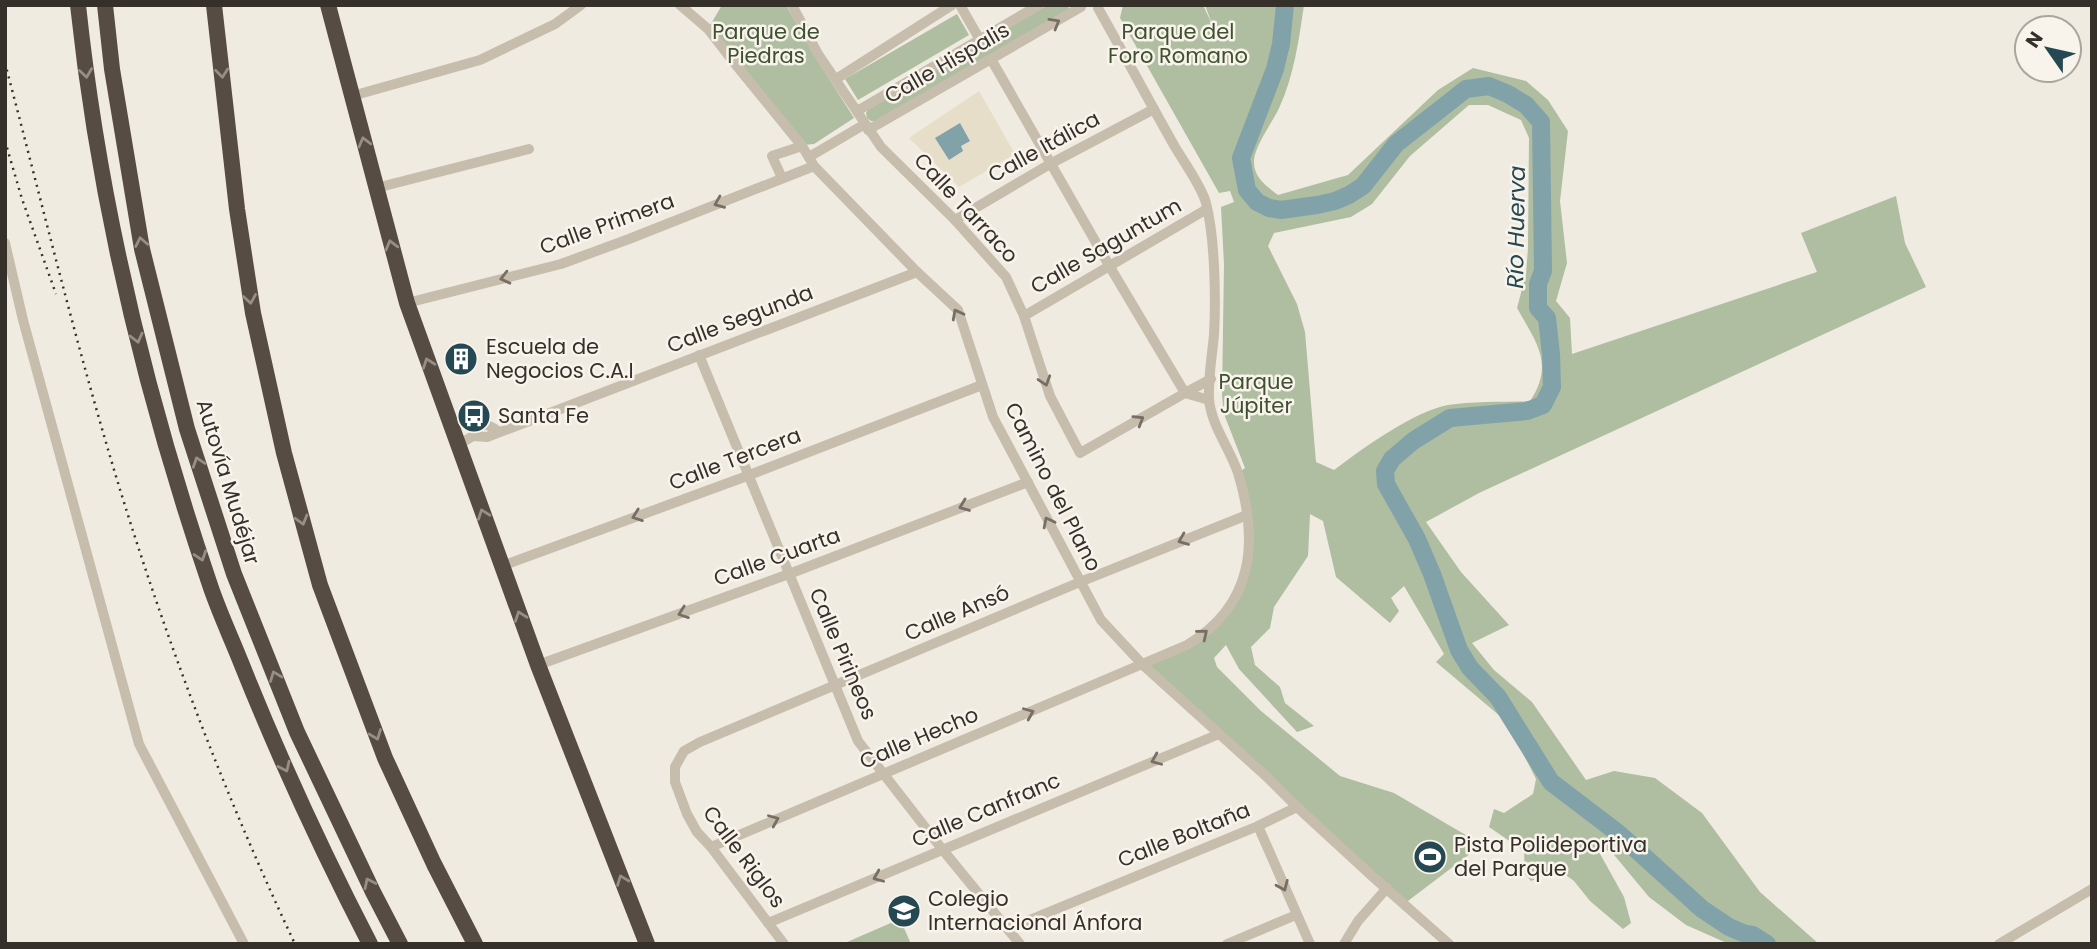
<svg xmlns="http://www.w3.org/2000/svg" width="2097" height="949" font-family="Poppins,sans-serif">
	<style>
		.green { fill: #afbda1; fill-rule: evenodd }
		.plaza { fill: #e6dec9 }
		.water { fill: #82a2aa }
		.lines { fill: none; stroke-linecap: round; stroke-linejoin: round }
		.river { stroke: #82a2aa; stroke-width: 18 }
		.minor { stroke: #c7bdad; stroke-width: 10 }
		.highway { stroke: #564c43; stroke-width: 16 }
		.rail { stroke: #36302b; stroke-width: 2.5; stroke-dasharray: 2 5; stroke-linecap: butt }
		.oneway { stroke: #776f66 }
		.oneway2 { stroke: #978f87 }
		.labels { text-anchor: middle; stroke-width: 5; stroke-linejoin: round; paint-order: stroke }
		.park-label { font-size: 21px; fill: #405131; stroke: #f8f4ec }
		.street-label { font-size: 21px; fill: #36302b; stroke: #f8f4ec }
		.poi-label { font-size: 21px; fill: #36302b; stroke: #f8f4ec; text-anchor: start }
		.water-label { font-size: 23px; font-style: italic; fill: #254853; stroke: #f8f4ec }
	</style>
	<rect width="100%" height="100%" fill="#f0ebe0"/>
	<!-- green -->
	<g class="green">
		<path d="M 722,5 L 786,5 L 819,63 L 854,118 L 814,144 L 803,145 L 708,29 Z"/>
		<path d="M 1048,5 L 1068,5 L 1069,9 L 876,121 L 871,121 L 867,118 L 866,113 L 869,107 Z"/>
		<path d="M 1123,5 L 1203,5 L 1212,24 L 1205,5 L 1304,5 C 1299,39 1294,75 1280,106 C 1274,120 1255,145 1254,160 C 1253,177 1266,186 1278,195 L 1348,175 L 1438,90 L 1473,68 L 1526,81 L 1548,100 L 1568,131 L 1560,201 L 1567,263 L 1556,301 L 1570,318 L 1572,354 L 1817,272 L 1801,233 L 1896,196 L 1905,243 L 1926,287 L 1479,493 L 1426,522 L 1461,572 L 1509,625 L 1472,643 L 1494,670 L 1532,702 L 1586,780 L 1614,771 L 1655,778 L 1702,813 L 1760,892 L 1819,944 L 1729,944 L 1686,925 L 1649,897 L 1610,850 L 1599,852 L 1624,897 L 1631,923 L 1623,929 L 1590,901 L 1574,881 L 1559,870 L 1531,881 L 1525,874 L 1524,851 L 1489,827 L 1494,809 L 1504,813 L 1533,794 L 1536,779 L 1507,722 L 1436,662 L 1444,654 L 1404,586 L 1391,598 L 1399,611 L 1390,623 L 1336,577 L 1323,521 L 1310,514 L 1308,556 L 1274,607 L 1270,628 L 1251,647 L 1255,665 L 1280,687 L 1285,703 L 1314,726 L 1297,732 L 1239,669 L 1226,645 L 1214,658 L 1217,667 L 1261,711 L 1340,776 L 1394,793 L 1476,841 L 1475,850 L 1404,904 L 1143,665 L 1159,659 L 1222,616 L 1249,554 L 1238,473 L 1245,468 L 1224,414 L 1222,396 L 1224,264 L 1221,207 L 1234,202 L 1230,191 L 1219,193 L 1120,18 ZM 1469,105 L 1488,105 L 1521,120 L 1529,138 L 1528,248 L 1526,274 L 1517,308 C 1536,342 1555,364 1530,401 C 1506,402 1471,401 1448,405 C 1414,411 1362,449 1334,470 L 1316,462 L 1305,332 L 1297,304 L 1268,246 L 1274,233 L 1351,217 L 1372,204 L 1410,156 Z"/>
		<path d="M 957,14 L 969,35 L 858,100 L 845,79 Z"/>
		<path d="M 900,919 L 911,944 L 848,944 L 847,942 Z"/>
	</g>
	<!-- plaza -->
	<path class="plaza" d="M 979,91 L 1015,154 L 959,187 L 909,138 Z"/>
	<!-- water -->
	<path class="water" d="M 960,123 L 970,141 L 961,146 L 963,151 L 949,160 L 935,138 Z"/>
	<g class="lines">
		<!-- river -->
		<path class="river" d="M 1285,5 L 1281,44 L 1275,69 L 1241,158 L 1247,190 L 1257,202 L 1269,208 L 1281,210 L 1317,205 L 1335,201 L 1349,195 L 1363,186 L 1396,144 L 1466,89 L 1489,86 L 1508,94 L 1526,105 L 1541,122 L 1543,271 L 1538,284 L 1538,308 L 1547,318 L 1551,354 L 1552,387 L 1543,405 L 1527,411 L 1450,418 L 1413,441 L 1392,459 L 1385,471 L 1386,484 L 1417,539 L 1432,574 L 1459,650 L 1470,668 L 1498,697 L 1551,782 L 1618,833 L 1702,909 L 1729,927 L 1743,933 L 1753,935 L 1767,944"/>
		<!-- minor -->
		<g class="minor">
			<path d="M 680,5 L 708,29 L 732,60 L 802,146 L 814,166 L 917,272 L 958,310 L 993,417 L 1101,620 L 1143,665 L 1267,777 L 1297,807 L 1372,876 L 1449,944"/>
			<path d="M 792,5 L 818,54 L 881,147 L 955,220 L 1006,277 L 1024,316 L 1050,396 L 1080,453 L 1185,393 L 1209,400"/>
			<path d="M 960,5 L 980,40"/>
			<path d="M 991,59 L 1110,267 L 1185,393 L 1211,379"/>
			<path d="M 836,79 L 952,5"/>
			<path d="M 352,96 L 480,60 L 555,24 L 581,5"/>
			<path d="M 857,111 L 1039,5"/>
			<path d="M 868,130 L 1081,7"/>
			<path d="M 809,157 L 865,124"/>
			<path d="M 782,178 L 772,156 L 802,146"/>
			<path d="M 376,188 L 529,149"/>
			<path d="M 955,220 L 1050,164 L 1154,109"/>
			<path d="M 5,243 L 23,320 L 139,744 L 244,944"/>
			<path d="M 407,303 L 561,264 L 629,239 L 814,166"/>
			<path d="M 1024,316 L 1207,209"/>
			<path d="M 699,355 L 858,741 L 942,849 L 1020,944"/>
			<path d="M 450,422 C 468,422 483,419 499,432"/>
			<path d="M 458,445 L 473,436 L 487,437 L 516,426 L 917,272"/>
			<path d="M 502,566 L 747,476 L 982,385"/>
			<path d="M 538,665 L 789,574 L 1028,482"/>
			<path d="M 1258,826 L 1310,944"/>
			<path d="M 711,847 L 1187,645 C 1254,605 1259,542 1238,473 C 1230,449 1211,425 1209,399 C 1208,378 1212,356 1214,335 C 1216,299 1215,238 1206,203 C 1202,187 1184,162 1175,147 C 1149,101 1124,54 1098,8"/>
			<path d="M 768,923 L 1219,734"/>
			<path d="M 1008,929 L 1258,826 L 1297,807"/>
			<path d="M 784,944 L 711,847 L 697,832 L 687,814 L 675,782 L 675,767 L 684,751 L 700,742 L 1080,582 L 1247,515"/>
			<path d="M 1227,944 L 1296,915"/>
			<path d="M 1344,944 L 1358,921 L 1387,888"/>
			<path d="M 1999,944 L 2092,889"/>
		</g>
		<!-- highway -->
		<g class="highway">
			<path d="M 78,5 C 99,202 145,394 209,582 C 218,610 231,637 242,665 C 280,760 323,853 370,944"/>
			<path d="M 105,5 L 112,69 L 142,249 L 187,429 L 234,574 L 297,732 L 373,892 L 400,944"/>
			<path d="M 214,5 L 237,209 L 253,313 L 284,453 L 320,585 L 385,758 L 434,864 L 475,944"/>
			<path d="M 328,5 L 407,303 L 538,665 L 647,944"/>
		</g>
		<!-- rail -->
		<g class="rail">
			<path d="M 5,63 C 43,207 78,353 122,496 C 169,648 227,800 295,944"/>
			<path d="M 5,141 L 22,199 L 56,294"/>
		</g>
	</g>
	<!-- one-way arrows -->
	<defs><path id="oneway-chevron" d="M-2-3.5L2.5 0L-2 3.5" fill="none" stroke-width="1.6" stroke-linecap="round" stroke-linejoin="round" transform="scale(1.75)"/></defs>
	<g class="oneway">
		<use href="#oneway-chevron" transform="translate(1055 23) rotate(-30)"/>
		<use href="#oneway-chevron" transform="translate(719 203) rotate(158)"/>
		<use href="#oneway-chevron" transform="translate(505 278) rotate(166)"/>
		<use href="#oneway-chevron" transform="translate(957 314) rotate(-118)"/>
		<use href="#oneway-chevron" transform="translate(1045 381) rotate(72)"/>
		<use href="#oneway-chevron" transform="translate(1139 420) rotate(-31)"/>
		<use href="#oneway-chevron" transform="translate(964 506) rotate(159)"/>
		<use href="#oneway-chevron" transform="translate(637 516) rotate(160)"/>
		<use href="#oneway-chevron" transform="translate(1048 522) rotate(-117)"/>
		<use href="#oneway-chevron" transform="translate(1183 540) rotate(158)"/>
		<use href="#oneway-chevron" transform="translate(683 613) rotate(160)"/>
		<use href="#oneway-chevron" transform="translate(1203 634) rotate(-39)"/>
		<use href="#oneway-chevron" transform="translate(1029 713) rotate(-23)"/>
		<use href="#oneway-chevron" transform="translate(1156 760) rotate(157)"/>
		<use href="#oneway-chevron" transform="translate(774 820) rotate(-23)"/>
		<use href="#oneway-chevron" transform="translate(878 877) rotate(157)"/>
		<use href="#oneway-chevron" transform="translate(1283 886) rotate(67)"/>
	</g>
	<g class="oneway2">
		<use href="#oneway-chevron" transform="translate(86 73) rotate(82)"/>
		<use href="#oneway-chevron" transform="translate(222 73) rotate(84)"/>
		<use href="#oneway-chevron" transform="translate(364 142) rotate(-105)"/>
		<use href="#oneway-chevron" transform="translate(141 242) rotate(-101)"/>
		<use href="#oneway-chevron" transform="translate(391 245) rotate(-105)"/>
		<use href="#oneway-chevron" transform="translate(250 299) rotate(81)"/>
		<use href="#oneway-chevron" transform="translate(137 338) rotate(76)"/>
		<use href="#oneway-chevron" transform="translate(428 363) rotate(-110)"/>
		<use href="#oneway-chevron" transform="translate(198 462) rotate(-108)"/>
		<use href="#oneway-chevron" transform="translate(483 514) rotate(-110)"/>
		<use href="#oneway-chevron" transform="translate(302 520) rotate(74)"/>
		<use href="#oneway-chevron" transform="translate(201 556) rotate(72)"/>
		<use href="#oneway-chevron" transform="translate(520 616) rotate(-110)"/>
		<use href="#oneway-chevron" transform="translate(275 676) rotate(-111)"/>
		<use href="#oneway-chevron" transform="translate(376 735) rotate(69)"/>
		<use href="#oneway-chevron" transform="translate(285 767) rotate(65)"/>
		<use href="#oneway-chevron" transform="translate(622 880) rotate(-111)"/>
		<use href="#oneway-chevron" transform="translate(369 883) rotate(-116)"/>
	</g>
	<!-- icons -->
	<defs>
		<symbol id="building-disc" viewBox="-11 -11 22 22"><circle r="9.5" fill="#254853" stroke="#f8f4ec"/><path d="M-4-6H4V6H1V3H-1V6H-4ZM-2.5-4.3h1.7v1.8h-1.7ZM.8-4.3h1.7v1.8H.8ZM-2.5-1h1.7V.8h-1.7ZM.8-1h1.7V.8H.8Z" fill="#fff"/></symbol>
		<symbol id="bus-disc" viewBox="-11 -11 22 22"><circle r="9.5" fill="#254853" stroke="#f8f4ec"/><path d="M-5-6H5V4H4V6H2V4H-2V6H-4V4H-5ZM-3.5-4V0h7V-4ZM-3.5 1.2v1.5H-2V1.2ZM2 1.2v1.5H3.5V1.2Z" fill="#fff"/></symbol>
		<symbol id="stadium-disc" viewBox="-11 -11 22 22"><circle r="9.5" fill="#254853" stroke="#f8f4ec"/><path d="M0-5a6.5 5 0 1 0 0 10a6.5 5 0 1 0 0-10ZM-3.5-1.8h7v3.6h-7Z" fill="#fff"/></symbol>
		<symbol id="school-disc" viewBox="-11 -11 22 22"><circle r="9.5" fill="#254853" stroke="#f8f4ec"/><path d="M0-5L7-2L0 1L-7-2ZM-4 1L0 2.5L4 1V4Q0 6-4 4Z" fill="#fff"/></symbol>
	</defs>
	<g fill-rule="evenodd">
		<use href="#building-disc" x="442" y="340" width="38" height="38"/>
		<use href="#bus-disc" x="455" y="397" width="38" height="38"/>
		<use href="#stadium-disc" x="1411" y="838" width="38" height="38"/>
		<use href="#school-disc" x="885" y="892" width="38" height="38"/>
	</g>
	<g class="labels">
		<!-- park labels -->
		<g class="park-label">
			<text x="766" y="39">Parque de<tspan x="766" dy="24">Piedras</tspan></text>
			<text x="1178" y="39">Parque del<tspan x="1178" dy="24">Foro Romano</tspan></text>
			<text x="1256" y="389">Parque<tspan x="1256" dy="24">Júpiter</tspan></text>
		</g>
		<!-- street labels -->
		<g class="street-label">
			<text transform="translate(947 63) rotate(-30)" y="7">Calle Hispalis</text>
			<text transform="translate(1044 147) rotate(-29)" y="7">Calle Itálica</text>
			<text transform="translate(966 208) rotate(47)" y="7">Calle Tarraco</text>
			<text transform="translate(607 224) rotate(-20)" y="7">Calle Primera</text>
			<text transform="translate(1106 246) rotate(-30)" y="7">Calle Saguntum</text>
			<text transform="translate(740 319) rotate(-21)" y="7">Calle Segunda</text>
			<text transform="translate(735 459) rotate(-21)" y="7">Calle Tercera</text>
			<text transform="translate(228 482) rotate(73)" y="7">Autovía Mudéjar</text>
			<text transform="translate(1053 487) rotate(63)" y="7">Camino del Plano</text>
			<text transform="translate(777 557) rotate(-20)" y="7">Calle Cuarta</text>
			<text transform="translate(957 613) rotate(-23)" y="7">Calle Ansó</text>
			<text transform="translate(843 654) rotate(67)" y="7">Calle Pirineos</text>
			<text transform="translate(919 738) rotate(-23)" y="7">Calle Hecho</text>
			<text transform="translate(986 810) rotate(-23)" y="7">Calle Canfranc</text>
			<text transform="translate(1184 835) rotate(-22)" y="7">Calle Boltaña</text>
			<text transform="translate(744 857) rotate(53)" y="7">Calle Riglos</text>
		</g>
		<!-- poi labels -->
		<g class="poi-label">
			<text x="486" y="354">Escuela de<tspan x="486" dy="24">Negocios C.A.I</tspan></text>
			<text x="498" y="423">Santa Fe</text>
			<text x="1454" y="852">Pista Polideportiva<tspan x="1454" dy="24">del Parque</tspan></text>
			<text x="928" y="906">Colegio<tspan x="928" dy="24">Internacional Ánfora</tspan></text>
		</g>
		<!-- water labels -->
		<g class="water-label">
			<text transform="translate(1516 227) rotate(-89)" y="8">Río Huerva</text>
		</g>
	</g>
	<!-- border -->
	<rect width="2097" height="949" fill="none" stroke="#36302b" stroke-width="14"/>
	<!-- north arrow -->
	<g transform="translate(2048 49) rotate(304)"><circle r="33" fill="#f8f4ec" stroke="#aaa69f" stroke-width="2"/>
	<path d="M0-5L12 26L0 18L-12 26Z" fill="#254853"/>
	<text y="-10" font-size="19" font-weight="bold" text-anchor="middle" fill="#36302b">N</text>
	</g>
</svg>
